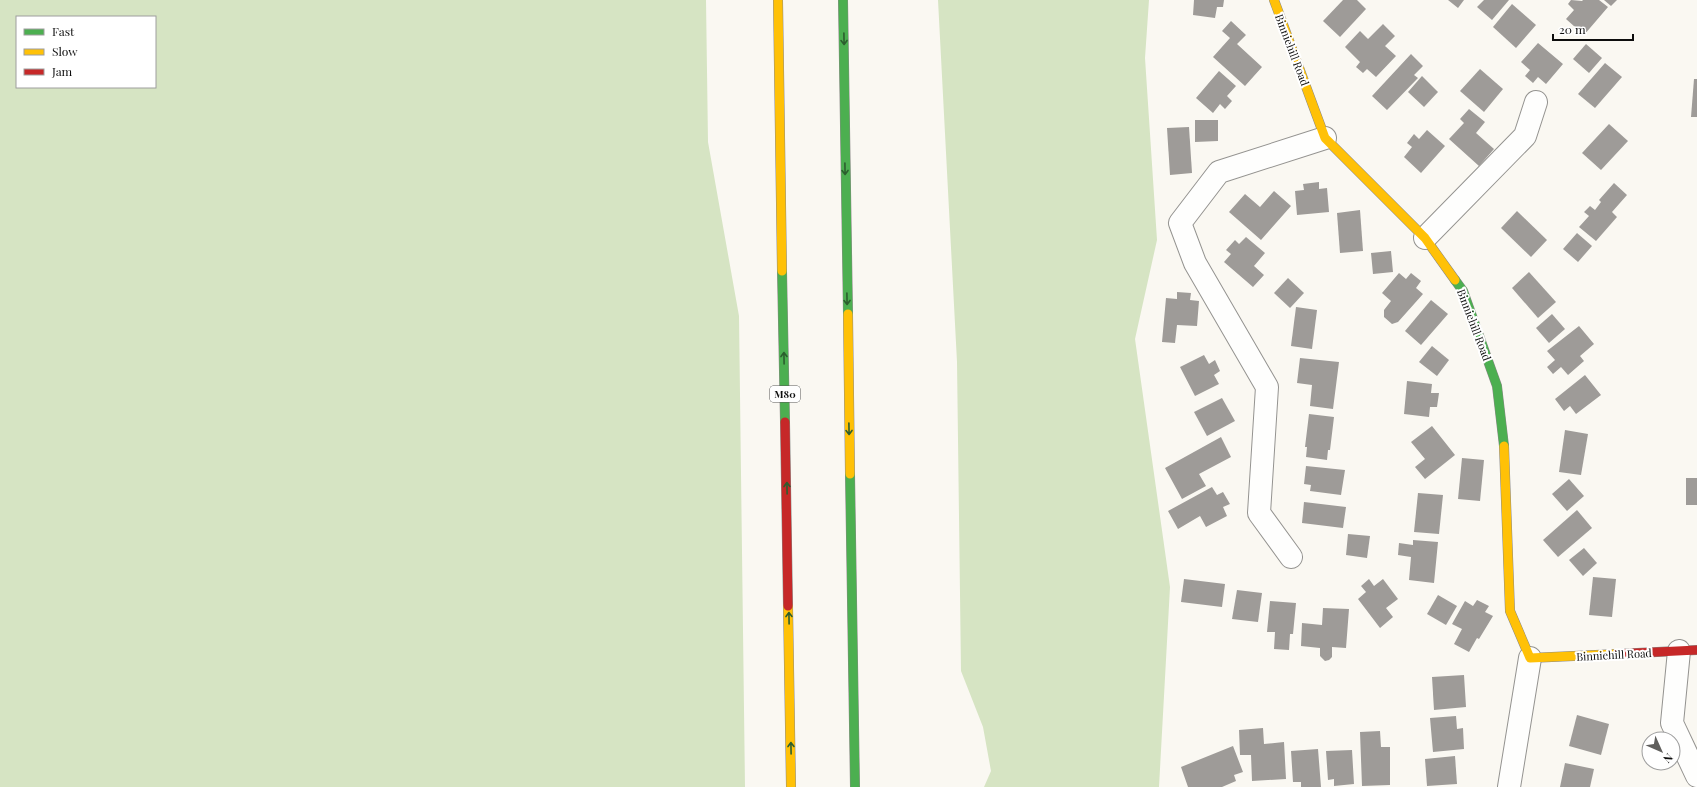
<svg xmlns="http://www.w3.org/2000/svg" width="1697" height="787" font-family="'Playfair Display',serif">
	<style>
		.forest { fill: #d6e4c3; fill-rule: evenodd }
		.building { fill: #9e9b98 }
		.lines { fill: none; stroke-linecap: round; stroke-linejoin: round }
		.street-casing { stroke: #949390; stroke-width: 24 }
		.fast-casing { stroke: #8a8987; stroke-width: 10 }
		.slow-casing { stroke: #8a8987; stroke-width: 10 }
		.jam-casing { stroke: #8a8987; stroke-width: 10 }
		.street { stroke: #fefefd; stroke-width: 22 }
		.fast { stroke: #4caf50; stroke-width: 9 }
		.slow { stroke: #ffc107; stroke-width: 9 }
		.jam { stroke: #c62828; stroke-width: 9 }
		.oneway { stroke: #2c5e2e }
		.labels { text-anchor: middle; stroke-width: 4; stroke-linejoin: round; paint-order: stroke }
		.shield { fill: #fff; stroke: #565656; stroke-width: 1 }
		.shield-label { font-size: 10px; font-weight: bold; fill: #0d0d0d }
		.street-label { font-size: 11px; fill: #0d0d0d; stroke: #fff }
	</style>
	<rect width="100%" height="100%" fill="#faf8f2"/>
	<!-- forest -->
	<g class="forest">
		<path d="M 0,0 L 706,0 L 708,142 L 739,316 L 745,787 L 0,787 ZM 17,17 L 155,17 L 155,87 L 17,87 Z"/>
		<path d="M 938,0 L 1149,0 L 1145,58 L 1157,240 L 1135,339 L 1170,587 L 1159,787 L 984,787 L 991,771 L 983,727 L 961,671 L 957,362 Z"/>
	</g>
	<!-- building -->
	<g class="building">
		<path d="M 1194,0 L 1224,0 L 1223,7 L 1217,7 L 1215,18 L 1193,15 Z"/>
		<path d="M 1343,0 L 1357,0 L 1366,9 L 1340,37 L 1323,21 Z"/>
		<path d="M 1448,0 L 1464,0 L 1458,8 Z"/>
		<path d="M 1484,0 L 1509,0 L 1492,20 L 1477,7 Z"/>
		<path d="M 1571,0 L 1582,1 L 1583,0 L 1599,0 L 1608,7 L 1584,35 L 1566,19 L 1574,10 L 1568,4 Z"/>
		<path d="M 1604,0 L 1617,0 L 1611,6 Z"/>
		<path d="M 1512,4 L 1536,25 L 1516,48 L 1493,27 Z"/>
		<path d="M 1231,21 L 1246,35 L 1237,44 L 1262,67 L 1245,86 L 1213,57 L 1230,38 L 1222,31 Z"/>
		<path d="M 1383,24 L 1395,36 L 1385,46 L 1396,56 L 1376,77 L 1367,69 L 1363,73 L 1356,67 L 1360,62 L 1345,47 L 1360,31 L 1368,39 Z"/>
		<path d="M 1538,43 L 1563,64 L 1546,84 L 1538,77 L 1533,83 L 1525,76 L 1530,70 L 1521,62 Z"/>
		<path d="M 1586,44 L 1602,58 L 1589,73 L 1573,59 Z"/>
		<path d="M 1411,54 L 1423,66 L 1414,75 L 1418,78 L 1387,110 L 1372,96 Z"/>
		<path d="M 1605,63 L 1622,77 L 1595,108 L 1578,94 Z"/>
		<path d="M 1480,69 L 1503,89 L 1484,112 L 1460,91 Z"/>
		<path d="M 1219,71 L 1236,86 L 1227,96 L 1232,101 L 1225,109 L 1220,104 L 1213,113 L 1196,98 Z"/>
		<path d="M 1422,76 L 1438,92 L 1424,107 L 1408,92 Z"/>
		<path d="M 1694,79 L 1697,79 L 1697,117 L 1691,117 Z"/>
		<path d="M 1469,109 L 1485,122 L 1476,133 L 1494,149 L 1479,166 L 1449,139 L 1464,123 L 1460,119 Z"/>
		<path d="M 1195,120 L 1218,120 L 1218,141 L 1195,142 Z"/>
		<path d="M 1609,124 L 1628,141 L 1601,170 L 1582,153 Z"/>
		<path d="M 1189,127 L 1192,173 L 1170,175 L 1167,128 Z"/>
		<path d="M 1427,130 L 1445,146 L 1421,173 L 1404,157 L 1412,147 L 1407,143 L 1414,134 L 1419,139 Z"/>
		<path d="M 1319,182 L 1319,189 L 1327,188 L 1329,212 L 1297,215 L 1295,191 L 1304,190 L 1303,184 Z"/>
		<path d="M 1614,183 L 1627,195 L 1612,212 L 1617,217 L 1596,241 L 1579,227 L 1589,216 L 1584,212 L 1590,206 L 1595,210 L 1601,202 L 1599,200 Z"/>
		<path d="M 1274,191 L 1291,206 L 1261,240 L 1229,212 L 1245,194 L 1260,207 Z"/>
		<path d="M 1360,210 L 1363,251 L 1340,253 L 1337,213 Z"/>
		<path d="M 1517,211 L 1547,240 L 1531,257 L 1501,228 Z"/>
		<path d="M 1577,233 L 1592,246 L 1578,262 L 1563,249 Z"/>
		<path d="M 1246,237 L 1265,253 L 1254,266 L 1264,275 L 1253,287 L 1224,262 L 1231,254 L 1226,250 L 1235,240 L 1239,244 Z"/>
		<path d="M 1391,251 L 1393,272 L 1373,274 L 1371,253 Z"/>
		<path d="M 1529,272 L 1556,302 L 1538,318 L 1512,288 Z"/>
		<path d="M 1399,273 L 1406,279 L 1411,273 L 1421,281 L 1416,288 L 1423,294 L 1398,322 L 1392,324 L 1384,317 L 1384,310 L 1391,301 L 1382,293 Z"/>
		<path d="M 1288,278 L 1304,293 L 1290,308 L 1274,293 Z"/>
		<path d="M 1177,292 L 1191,293 L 1190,300 L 1199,301 L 1197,326 L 1177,325 L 1175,343 L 1162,342 L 1166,298 L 1177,299 Z"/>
		<path d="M 1431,300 L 1448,314 L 1421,345 L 1405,331 Z"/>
		<path d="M 1296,307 L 1317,310 L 1312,349 L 1291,346 Z"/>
		<path d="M 1552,314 L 1565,329 L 1549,343 L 1536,328 Z"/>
		<path d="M 1579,326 L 1594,344 L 1580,356 L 1584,361 L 1568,375 L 1561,367 L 1553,374 L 1547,367 L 1555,360 L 1547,351 Z"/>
		<path d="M 1432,346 L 1449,360 L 1437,376 L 1419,362 Z"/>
		<path d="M 1204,355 L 1209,364 L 1215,360 L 1220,371 L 1214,375 L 1219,384 L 1195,396 L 1180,367 Z"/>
		<path d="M 1300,358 L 1339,362 L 1333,409 L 1310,406 L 1312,385 L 1297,383 Z"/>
		<path d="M 1585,375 L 1601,395 L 1576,414 L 1570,406 L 1564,411 L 1555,399 Z"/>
		<path d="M 1407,381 L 1432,384 L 1431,393 L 1439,393 L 1437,407 L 1430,407 L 1429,417 L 1404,414 Z"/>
		<path d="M 1222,398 L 1235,421 L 1207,436 L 1194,412 Z"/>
		<path d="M 1309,414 L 1334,417 L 1330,450 L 1328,450 L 1327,460 L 1306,457 L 1307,447 L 1305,447 Z"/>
		<path d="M 1432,426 L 1455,455 L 1425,479 L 1415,467 L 1425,459 L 1411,442 Z"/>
		<path d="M 1565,430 L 1588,434 L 1581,475 L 1559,472 Z"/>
		<path d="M 1221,437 L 1231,457 L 1199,474 L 1206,486 L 1182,499 L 1165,468 Z"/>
		<path d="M 1462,458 L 1484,460 L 1480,501 L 1458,499 Z"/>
		<path d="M 1306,466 L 1345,470 L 1341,495 L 1310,491 L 1311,485 L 1304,484 Z"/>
		<rect x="1686" y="478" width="11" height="27"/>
		<path d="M 1569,479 L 1584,496 L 1567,511 L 1552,494 Z"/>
		<path d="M 1212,487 L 1217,495 L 1223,492 L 1230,504 L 1223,507 L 1227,516 L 1206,527 L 1200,516 L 1178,529 L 1168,511 Z"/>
		<path d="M 1418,493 L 1443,495 L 1439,534 L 1414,532 Z"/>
		<path d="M 1304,502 L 1346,507 L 1343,528 L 1302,523 Z"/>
		<path d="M 1577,510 L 1592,528 L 1558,557 L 1543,540 Z"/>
		<path d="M 1348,534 L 1370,536 L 1367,558 L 1346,555 Z"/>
		<path d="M 1413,540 L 1438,542 L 1434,583 L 1409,580 L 1411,557 L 1398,555 L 1399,543 L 1413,545 Z"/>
		<path d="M 1584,548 L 1597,563 L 1583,576 L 1569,560 Z"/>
		<path d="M 1593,577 L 1616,579 L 1612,617 L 1589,615 Z"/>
		<path d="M 1184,579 L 1225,584 L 1222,607 L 1181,602 Z"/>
		<path d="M 1369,579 L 1374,586 L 1383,579 L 1398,599 L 1386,608 L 1393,617 L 1380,628 L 1358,599 L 1366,592 L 1361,586 Z"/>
		<path d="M 1237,590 L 1262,593 L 1258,622 L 1232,619 Z"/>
		<path d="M 1438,595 L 1457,606 L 1446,625 L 1427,614 Z"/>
		<path d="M 1477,600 L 1489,606 L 1485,612 L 1493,616 L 1479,639 L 1477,638 L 1469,652 L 1454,644 L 1462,629 L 1452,624 L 1465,601 L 1473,606 Z"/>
		<path d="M 1270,601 L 1296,603 L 1293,634 L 1290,634 L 1289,650 L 1274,649 L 1275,632 L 1267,632 Z"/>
		<path d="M 1323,608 L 1349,609 L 1346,648 L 1332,647 L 1332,657 L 1329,660 L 1325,661 L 1320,656 L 1320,648 L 1301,646 L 1302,623 L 1322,625 Z"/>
		<path d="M 1464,675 L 1466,707 L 1434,710 L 1432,677 Z"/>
		<path d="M 1577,715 L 1609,724 L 1601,755 L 1569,746 Z"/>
		<path d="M 1456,716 L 1457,729 L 1463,728 L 1464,749 L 1433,752 L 1430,718 Z"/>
		<path d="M 1263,728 L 1264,744 L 1284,742 L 1286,779 L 1252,781 L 1251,755 L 1240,755 L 1239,730 Z"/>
		<path d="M 1380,731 L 1381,747 L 1390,747 L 1390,785 L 1362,786 L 1360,732 Z"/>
		<path d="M 1233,746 L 1243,772 L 1234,775 L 1236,781 L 1222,787 L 1188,787 L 1181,767 Z"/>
		<path d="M 1318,749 L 1321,787 L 1301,787 L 1301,782 L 1293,782 L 1291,751 Z"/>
		<path d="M 1352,750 L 1354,784 L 1334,786 L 1334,779 L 1328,780 L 1326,751 Z"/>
		<path d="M 1455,756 L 1457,784 L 1427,786 L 1425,759 Z"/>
		<path d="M 1565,763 L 1594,769 L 1590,787 L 1560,787 Z"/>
	</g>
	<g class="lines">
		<defs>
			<g id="street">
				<path d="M 1425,238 L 1525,136 L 1536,102"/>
				<path d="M 1291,557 L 1259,513 L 1267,387 L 1195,263 L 1180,223 L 1219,172 L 1325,138"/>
				<path d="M 1679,651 L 1672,723 L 1697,776"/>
				<path d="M 1509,787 L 1530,658"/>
			</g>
			<g id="fast">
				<path d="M 843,0 L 848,314"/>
				<path d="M 782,271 L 785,422"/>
				<path d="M 1455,280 L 1463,291 L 1497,386 L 1504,446"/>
				<path d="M 850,474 L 855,787"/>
			</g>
			<g id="slow">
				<path d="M 778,0 L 782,271"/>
				<path d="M 1274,0 L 1325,138 L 1425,238 L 1455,280"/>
				<path d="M 848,314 L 850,474"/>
				<path d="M 1504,446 L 1510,611 L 1530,658 L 1617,654"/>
				<path d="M 788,606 L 791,787"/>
			</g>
			<g id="jam">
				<path d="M 785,422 L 788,606"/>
				<path d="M 1617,654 L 1697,650"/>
			</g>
		</defs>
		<!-- street casing -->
		<use href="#street" class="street-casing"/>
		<!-- fast casing -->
		<use href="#fast" class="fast-casing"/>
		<!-- slow casing -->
		<use href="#slow" class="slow-casing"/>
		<!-- jam casing -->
		<use href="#jam" class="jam-casing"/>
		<!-- street -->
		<use href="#street" class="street"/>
		<!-- fast -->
		<use href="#fast" class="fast"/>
		<!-- slow -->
		<use href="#slow" class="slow"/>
		<!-- jam -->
		<use href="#jam" class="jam"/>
	</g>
	<!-- one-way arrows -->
	<defs><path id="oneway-shaft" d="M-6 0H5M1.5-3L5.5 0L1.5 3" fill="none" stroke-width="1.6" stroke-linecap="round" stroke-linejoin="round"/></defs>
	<g class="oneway">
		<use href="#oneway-shaft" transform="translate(844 39) rotate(89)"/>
		<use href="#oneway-shaft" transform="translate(845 169) rotate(89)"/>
		<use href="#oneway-shaft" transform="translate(847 299) rotate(89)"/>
		<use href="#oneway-shaft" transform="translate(784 358) rotate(-91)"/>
		<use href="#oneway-shaft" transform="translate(849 429) rotate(89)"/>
		<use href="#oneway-shaft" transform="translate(787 488) rotate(-91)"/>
		<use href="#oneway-shaft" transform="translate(789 618) rotate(-91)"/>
		<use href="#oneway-shaft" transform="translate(791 748) rotate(-91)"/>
	</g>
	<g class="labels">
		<!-- shield labels -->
		<rect class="shield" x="770" y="386" width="30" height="16" rx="3"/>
		<g class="shield-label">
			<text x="785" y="398">M80</text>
		</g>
		<!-- street labels -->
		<g class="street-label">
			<text transform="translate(1292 50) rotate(69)" y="4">Binniehill Road</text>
			<text transform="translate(1474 325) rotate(69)" y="4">Binniehill Road</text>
			<text transform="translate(1614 655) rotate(-3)" y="4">Binniehill Road</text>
		</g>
	</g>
	<!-- legend -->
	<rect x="16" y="16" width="140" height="72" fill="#ffffff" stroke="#9e9e9e"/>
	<rect x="24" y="29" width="20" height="6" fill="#4caf50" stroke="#9e9e9e"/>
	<text x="52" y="36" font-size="12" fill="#0d0d0d">Fast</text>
	<rect x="24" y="49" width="20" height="6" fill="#ffc107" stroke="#9e9e9e"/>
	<text x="52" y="56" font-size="12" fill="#0d0d0d">Slow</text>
	<rect x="24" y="69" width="20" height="6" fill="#c62828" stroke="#9e9e9e"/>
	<text x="52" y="76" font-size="12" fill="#0d0d0d">Jam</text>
	<!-- north arrow -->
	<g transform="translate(1661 751) rotate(135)"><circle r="19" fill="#ffffff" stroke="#9e9e9e"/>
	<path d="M0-3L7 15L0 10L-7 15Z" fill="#605f5d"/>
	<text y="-6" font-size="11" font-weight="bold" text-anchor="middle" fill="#0d0d0d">N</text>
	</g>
	<!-- scale -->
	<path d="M1553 34v6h80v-6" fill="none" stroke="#0d0d0d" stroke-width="2"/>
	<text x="1559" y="34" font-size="12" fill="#0d0d0d" stroke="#ffffff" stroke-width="3" paint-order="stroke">20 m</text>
</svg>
